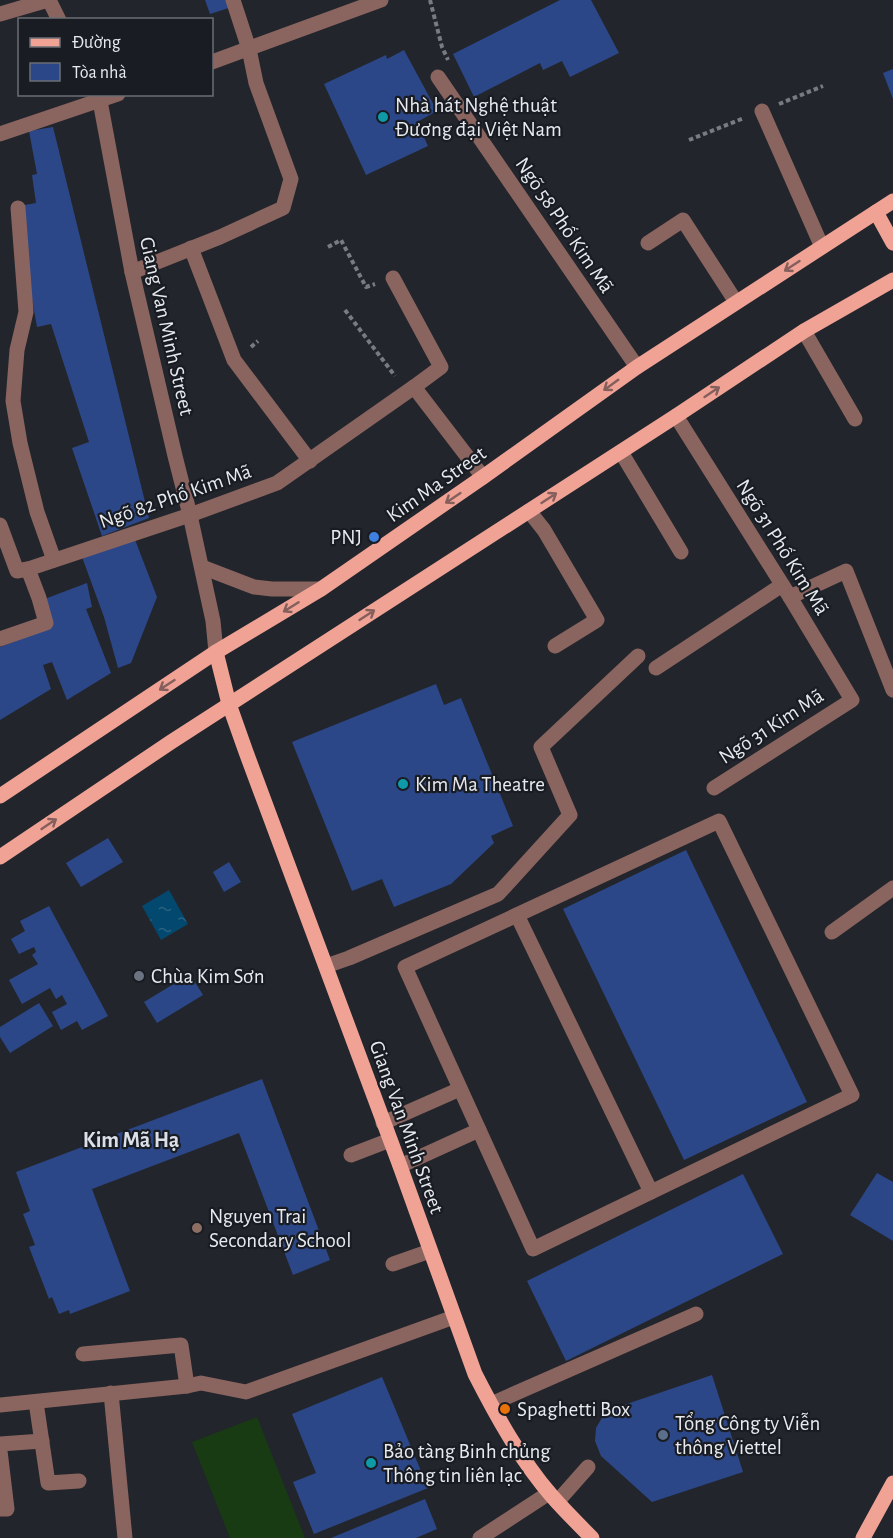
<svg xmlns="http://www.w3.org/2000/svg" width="893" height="1538" font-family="'Alegreya Sans',sans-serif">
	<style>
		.pitch { fill: #183b13 }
		.water { fill: url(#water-ripples) }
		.building { fill: #2c4787 }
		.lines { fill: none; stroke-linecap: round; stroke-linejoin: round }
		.path { stroke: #787b80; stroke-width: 4; stroke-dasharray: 4.5 3; stroke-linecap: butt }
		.minor { stroke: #8a645e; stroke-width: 15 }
		.major { stroke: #f0a295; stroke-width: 15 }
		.oneway { stroke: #845f5c }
		.culture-dot { fill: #0f9aa8; stroke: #191c22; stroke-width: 2 }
		.shop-dot { fill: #3f7fe0; stroke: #191c22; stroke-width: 2 }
		.worship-dot { fill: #6b7280; stroke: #191c22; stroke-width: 2 }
		.education-dot { fill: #8d6e63; stroke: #191c22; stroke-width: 2 }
		.food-dot { fill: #e8710a; stroke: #191c22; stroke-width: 2 }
		.service-dot { fill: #5c6f8a; stroke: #191c22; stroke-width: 2 }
		.labels { text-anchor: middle; stroke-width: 4.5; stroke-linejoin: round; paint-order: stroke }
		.poi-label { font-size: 21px; fill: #e7eaee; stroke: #191c22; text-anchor: start }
		.street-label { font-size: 21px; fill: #e7eaee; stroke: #191c22 }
		.neighbourhood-label { font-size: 22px; font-weight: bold; fill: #dadfe8; stroke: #191c22 }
	</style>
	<defs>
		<pattern id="water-ripples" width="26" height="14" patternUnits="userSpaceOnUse" patternTransform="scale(1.5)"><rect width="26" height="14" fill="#03486e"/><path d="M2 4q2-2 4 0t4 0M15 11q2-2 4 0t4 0" fill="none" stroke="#286383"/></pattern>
	</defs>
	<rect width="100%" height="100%" fill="#22252c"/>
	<!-- pitch -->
	<path class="pitch" d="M 257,1417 L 305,1538 L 230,1538 L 192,1442 Z"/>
	<!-- water -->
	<path class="water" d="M 169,890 L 188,924 L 161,940 L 142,906 Z"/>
	<!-- building -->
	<g class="building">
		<path d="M 205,0 L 230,0 L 232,7 L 210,14 Z"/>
		<path d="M 560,0 L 591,0 L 619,53 L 570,77 L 562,61 L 543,70 L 540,63 L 474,97 L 453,54 Z"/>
		<path d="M 404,50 L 437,111 L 417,122 L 428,146 L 366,175 L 324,84 L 386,55 L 387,59 Z"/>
		<path d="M 893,69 L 893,99 L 883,73 Z"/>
		<path d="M 53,127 L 149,518 L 102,536 L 72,448 L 89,442 L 51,324 L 37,327 L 27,271 L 19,206 L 36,203 L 32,175 L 37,174 L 29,131 Z"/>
		<path d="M 134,537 L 157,597 L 131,663 L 118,668 L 104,617 L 82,557 Z"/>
		<path d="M 87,583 L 92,607 L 86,609 L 111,673 L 67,700 L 52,662 L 43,665 L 51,689 L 0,720 L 0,647 L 32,635 L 42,600 Z"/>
		<path d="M 436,684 L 444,705 L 461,698 L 513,826 L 491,836 L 494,843 L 451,884 L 394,907 L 382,879 L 352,891 L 292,742 Z"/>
		<path d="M 108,838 L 123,862 L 81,887 L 66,863 Z"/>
		<path d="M 686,850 L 807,1102 L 684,1160 L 563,909 Z"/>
		<path d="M 229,862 L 241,882 L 224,892 L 213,872 Z"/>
		<path d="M 49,906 L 108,1016 L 82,1030 L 77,1021 L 61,1030 L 52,1012 L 67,1004 L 62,995 L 56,999 L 50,988 L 22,1004 L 9,980 L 38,964 L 32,955 L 36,952 L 34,947 L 19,954 L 11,939 L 25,931 L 20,921 Z"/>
		<path d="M 190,974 L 203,995 L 157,1023 L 144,1002 Z"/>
		<path d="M 39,1003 L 53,1026 L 10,1053 L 0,1037 L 0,1027 Z"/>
		<path d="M 262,1079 L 330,1260 L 293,1275 L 239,1133 L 92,1189 L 130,1291 L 70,1314 L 69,1310 L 59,1314 L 52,1297 L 49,1299 L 29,1247 L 35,1245 L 23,1214 L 30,1211 L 16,1172 Z"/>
		<path d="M 877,1173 L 893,1182 L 893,1241 L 850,1215 Z"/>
		<path d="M 743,1174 L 783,1254 L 566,1361 L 527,1281 Z"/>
		<path d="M 712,1375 L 743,1472 L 652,1502 L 601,1456 L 595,1441 L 596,1428 L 603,1416 L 612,1409 Z"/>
		<path d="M 382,1377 L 428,1488 L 314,1534 L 293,1482 L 316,1473 L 292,1414 Z"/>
		<path d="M 425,1499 L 437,1529 L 416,1538 L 331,1538 Z"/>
	</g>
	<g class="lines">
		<!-- path -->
		<g class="path">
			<path d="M 430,0 L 442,47 L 448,60"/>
			<path d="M 779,104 L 823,86"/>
			<path d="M 689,140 L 744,118"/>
			<path d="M 328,247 L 341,240 L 366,287 L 375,284"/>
			<path d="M 345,310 L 395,376"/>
			<path d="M 251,347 L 258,341"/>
		</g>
		<!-- minor -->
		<g class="minor">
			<path d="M 49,0 L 59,20"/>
			<path d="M 0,14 L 48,0"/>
			<path d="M 212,62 L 381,0"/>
			<path d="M 438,77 L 637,367"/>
			<path d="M 97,94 L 100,101 L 132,272 L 175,456 L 190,515 L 213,621 L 216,652"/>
			<path d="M 762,111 L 822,247"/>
			<path d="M 0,134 L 118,94"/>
			<path d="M 18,208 L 26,312 L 17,350 L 13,401 L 20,443 L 37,512 L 54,560"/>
			<path d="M 648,243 L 683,220 L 736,302"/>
			<path d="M 191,248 L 234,360 L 310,461"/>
			<path d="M 132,272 L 220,237 L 283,208 L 291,179 L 256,83 L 249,49 L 233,0"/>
			<path d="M 393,278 L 441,367 L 414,387 L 483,477"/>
			<path d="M 804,331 L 855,419"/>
			<path d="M 676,416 L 790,597 L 852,700 L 714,788"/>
			<path d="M 621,452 L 681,552"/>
			<path d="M 529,511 L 544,530 L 597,620 L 555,646"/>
			<path d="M 0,525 L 17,571 L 28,569"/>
			<path d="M 202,567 L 254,587 L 272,589 L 321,589"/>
			<path d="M 790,597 L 846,571 L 893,690"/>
			<path d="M 0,639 L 46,623 L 39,598 L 28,569 L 190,515 L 277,483 L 414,387"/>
			<path d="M 656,668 L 782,585"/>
			<path d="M 719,821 L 852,1095 L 533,1249 L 405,967 Z"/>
			<path d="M 517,915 L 651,1192"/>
			<path d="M 832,932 L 893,888"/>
			<path d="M 326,966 L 349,958 L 498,894 L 570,815 L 541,747 L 638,656"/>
			<path d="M 383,1123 L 460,1089"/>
			<path d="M 351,1155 L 390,1140"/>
			<path d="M 400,1166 L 479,1130"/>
			<path d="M 393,1264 L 430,1251"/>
			<path d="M 83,1354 L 181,1345 L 187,1386"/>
			<path d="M 111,1393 L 125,1538"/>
			<path d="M 36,1402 L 48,1483 L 79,1481"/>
			<path d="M 491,1404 L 696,1314"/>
			<path d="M 0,1405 L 187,1386 L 201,1383 L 246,1392 L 454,1317"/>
			<path d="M 0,1444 L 42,1441"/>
			<path d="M 0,1451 L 7,1509 L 0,1509"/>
			<path d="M 557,1502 L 588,1467"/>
			<path d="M 480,1538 L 549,1493"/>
		</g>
		<!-- major -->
		<g class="major">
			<path d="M 876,212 L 893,243"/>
			<path d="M 216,652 L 229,704 L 246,752 L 400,1166 L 475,1374 C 496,1415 520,1459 551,1495 C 564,1510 578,1524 592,1538"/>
			<path d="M 0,796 L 216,652 L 321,589 L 483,477 L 637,367 L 893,201"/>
			<path d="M 0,857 L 171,742 L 676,416 L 804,331 L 893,280"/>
			<path d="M 863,1538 L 893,1483"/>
		</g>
	</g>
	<!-- one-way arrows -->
	<defs><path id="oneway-shaft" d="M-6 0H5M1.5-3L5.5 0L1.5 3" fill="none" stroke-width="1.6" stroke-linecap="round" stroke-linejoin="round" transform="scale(1.5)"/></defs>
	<g class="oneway">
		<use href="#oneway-shaft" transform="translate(792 266) rotate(147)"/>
		<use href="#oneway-shaft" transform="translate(611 385) rotate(144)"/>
		<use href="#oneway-shaft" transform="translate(712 392) rotate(-34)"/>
		<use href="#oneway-shaft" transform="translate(453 498) rotate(146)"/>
		<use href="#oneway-shaft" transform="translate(549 498) rotate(-33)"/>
		<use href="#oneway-shaft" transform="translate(291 607) rotate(148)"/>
		<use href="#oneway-shaft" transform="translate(367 615) rotate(-33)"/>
		<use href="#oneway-shaft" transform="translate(167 685) rotate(147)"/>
		<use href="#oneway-shaft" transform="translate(49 824) rotate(-34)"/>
	</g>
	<!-- markers -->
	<g class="culture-dot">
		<circle cx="383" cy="117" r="6"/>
		<circle cx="403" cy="784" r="6"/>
		<circle cx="371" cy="1463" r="6"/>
	</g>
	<circle class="shop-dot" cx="374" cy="537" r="6"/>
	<circle class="worship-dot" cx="139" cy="976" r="6"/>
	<circle class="education-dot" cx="197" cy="1228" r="6"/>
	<circle class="food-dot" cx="505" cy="1409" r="6"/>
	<circle class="service-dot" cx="663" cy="1435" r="6"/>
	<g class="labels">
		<!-- poi labels -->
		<g class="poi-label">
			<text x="395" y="112">Nhà hát Nghệ thuật<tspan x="395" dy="24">Đương đại Việt Nam</tspan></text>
			<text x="362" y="544" text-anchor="end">PNJ</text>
			<text x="415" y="791">Kim Ma Theatre</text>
			<text x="151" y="983">Chùa Kim Sơn</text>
			<text x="209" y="1223">Nguyen Trai<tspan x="209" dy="24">Secondary School</tspan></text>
			<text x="517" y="1416">Spaghetti Box</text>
			<text x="675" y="1430">Tổng Công ty Viễn<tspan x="675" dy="24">thông Viettel</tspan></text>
			<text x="383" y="1458">Bảo tàng Binh chủng<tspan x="383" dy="24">Thông tin liên lạc</tspan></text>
		</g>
		<!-- street labels -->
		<g class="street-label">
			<text transform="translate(565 225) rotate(56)" y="7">Ngõ 58 Phố Kim Mã</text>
			<text transform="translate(167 326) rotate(77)" y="7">Giang Van Minh Street</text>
			<text transform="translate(436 484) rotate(-35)" y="7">Kim Ma Street</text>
			<text transform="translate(175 496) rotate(-19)" y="7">Ngõ 82 Phố Kim Mã</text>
			<text transform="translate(783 547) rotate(58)" y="7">Ngõ 31 Phố Kim Mã</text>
			<text transform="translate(771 726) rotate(-33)" y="7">Ngõ 31 Kim Mã</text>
			<text transform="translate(407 1127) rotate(70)" y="7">Giang Van Minh Street</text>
		</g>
		<!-- neighbourhood labels -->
		<g class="neighbourhood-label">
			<text x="131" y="1147">Kim Mã Hạ</text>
		</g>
	</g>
	<!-- legend -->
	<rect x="18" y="18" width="195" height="78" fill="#191c22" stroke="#6b6e74" stroke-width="1.5"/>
	<rect x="30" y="38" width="30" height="9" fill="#f0a295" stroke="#6b6e74" stroke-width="1.5"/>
	<text x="72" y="48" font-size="18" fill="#e7eaee">Đường</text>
	<rect x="30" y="63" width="30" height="18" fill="#2c4787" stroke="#6b6e74" stroke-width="1.5"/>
	<text x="72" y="78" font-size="18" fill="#e7eaee">Tòa nhà</text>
</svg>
